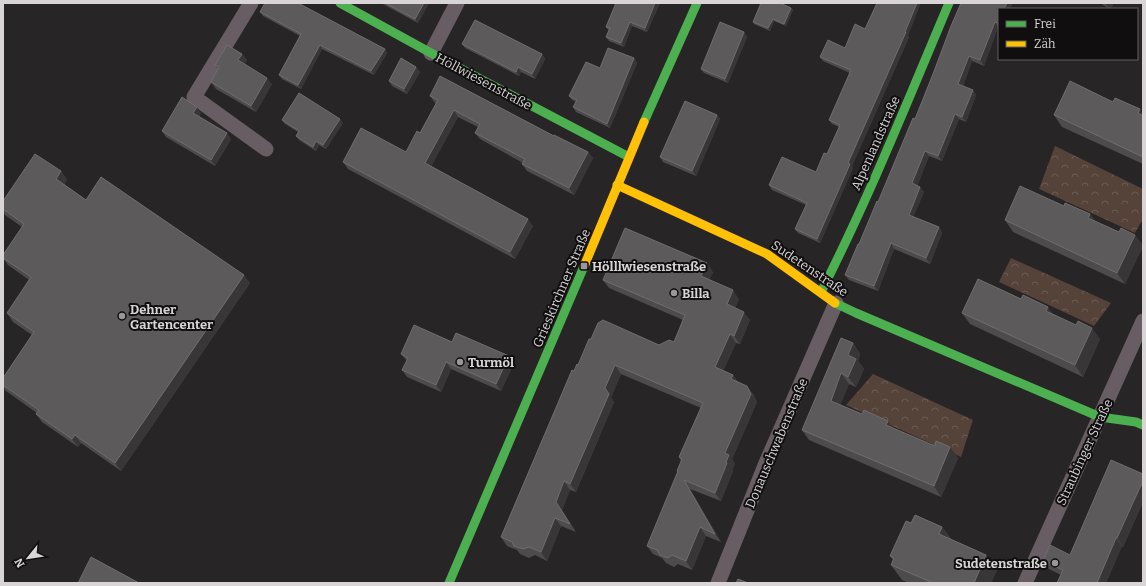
<svg xmlns="http://www.w3.org/2000/svg" width="1146" height="586" font-family="Bitter,serif">
	<style>
		.park { fill: url(#park-crowns) }
		.lines { fill: none; stroke-linecap: round; stroke-linejoin: round }
		.street { stroke: #675d62; stroke-width: 15 }
		.fast { stroke: #4caf50; stroke-width: 9 }
		.slow { stroke: #ffc107; stroke-width: 9 }
		.wall { fill: #4e4b4c }
		.shaded-wall { fill: #393637 }
		.building { fill: #5d5a5b; stroke: #716d6e }
		.poi-dot { fill: #9b9798; stroke: #100e0f; stroke-width: 1.5 }
		.labels { text-anchor: middle; stroke-width: 4; stroke-linejoin: round; paint-order: stroke }
		.street-label { font-size: 13px; fill: #d9d5d6; stroke: #100e0f }
		.poi-label { font-size: 13px; font-weight: bold; fill: #d9d5d6; stroke: #100e0f; text-anchor: start }
	</style>
	<defs>
		<pattern id="park-crowns" width="20" height="18" patternUnits="userSpaceOnUse"><rect width="20" height="18" fill="#554238"/><path d="M2 6a3 3 0 1 1 6 0M12 15a3 3 0 1 1 6 0" fill="none" stroke="#6d5c54"/></pattern>
	</defs>
	<rect width="100%" height="100%" fill="#282526"/>
	<!-- park -->
	<g class="park">
		<path d="M 1055,146 L 1143,189 L 1143,219 L 1135,233 L 1039,189 Z"/>
		<path d="M 1011,258 L 1111,303 L 1094,326 L 999,282 Z"/>
		<path d="M 873,374 L 973,420 L 961,457 L 846,405 Z"/>
	</g>
	<g class="lines">
		<!-- street -->
		<g class="street">
			<path d="M 251,3 L 194,97 L 266,149"/>
			<path d="M 431,53 L 457,3"/>
			<path d="M 718,583 L 766,463 L 836,303"/>
			<path d="M 1025,583 L 1143,321"/>
		</g>
		<!-- fast -->
		<g class="fast">
			<path d="M 340,3 L 431,53 L 629,157"/>
			<path d="M 644,122 L 697,3"/>
			<path d="M 821,292 C 869,198 908,100 949,3"/>
			<path d="M 835,303 L 856,313 L 1100,417 L 1136,422 L 1143,425"/>
			<path d="M 449,583 L 585,264"/>
		</g>
		<!-- slow -->
		<g class="slow">
			<path d="M 617,185 L 767,254 L 835,303"/>
			<path d="M 585,264 L 644,122"/>
		</g>
	</g>
	<!-- wall -->
	<g class="wall">
		<path d="M 381,3 L 429,3 L 418,23 Z"/>
		<path d="M 660,3 L 647,32 L 632,26 L 624,47 L 609,41 L 606,37 L 609,31 L 606,27 Z"/>
		<path d="M 961,3 L 1011,3 L 1012,5 L 999,9 L 999,28 L 998,27 L 984,66 L 972,61 L 963,86 L 973,90 L 976,95 L 966,122 L 959,119 L 942,161 L 929,156 L 917,186 L 920,187 L 924,192 L 913,217 L 939,227 L 942,233 L 930,264 L 894,249 L 878,291 L 849,280 L 845,275 L 859,244 L 878,202 L 915,119 L 933,74 Z"/>
		<path d="M 1100,3 L 1114,3 L 1110,9 Z"/>
		<path d="M 791,8 L 793,10 L 786,26 L 774,21 L 770,31 L 754,24 L 753,22 Z"/>
		<path d="M 260,12 L 385,49 L 387,53 L 374,75 L 322,49 L 301,89 L 282,79 L 279,75 L 300,36 L 263,16 Z"/>
		<path d="M 865,29 L 908,36 L 909,37 L 852,166 L 853,168 L 820,243 L 798,233 L 795,229 L 806,205 L 772,190 L 769,185 L 816,172 L 827,154 L 839,127 L 832,124 L 829,120 L 850,73 L 823,61 L 820,57 L 845,48 Z"/>
		<path d="M 744,32 L 747,37 L 728,83 L 704,73 L 701,69 Z"/>
		<path d="M 462,44 L 542,54 L 545,59 L 535,79 L 521,72 L 519,76 L 465,48 Z"/>
		<path d="M 242,54 L 247,60 L 244,64 L 272,84 L 256,112 L 216,89 L 211,82 L 218,69 L 215,65 Z"/>
		<path d="M 634,58 L 637,63 L 610,128 L 576,112 L 573,107 L 576,102 L 572,100 L 569,96 L 600,68 Z"/>
		<path d="M 416,67 L 420,72 L 407,94 L 392,86 L 389,81 Z"/>
		<path d="M 430,96 L 554,136 L 588,152 L 593,158 L 574,195 L 527,171 L 522,164 L 523,163 L 480,139 L 475,133 L 478,127 L 458,117 L 431,166 L 533,226 L 515,259 L 348,169 L 343,162 L 406,152 L 420,133 L 436,104 L 435,103 Z"/>
		<path d="M 1113,102 L 1143,114 L 1143,164 L 1062,127 L 1054,115 Z"/>
		<path d="M 201,113 L 199,117 L 231,139 L 215,166 L 166,137 L 162,131 Z"/>
		<path d="M 717,115 L 720,119 L 696,176 L 663,162 L 660,157 Z"/>
		<path d="M 282,120 L 343,123 L 326,149 L 319,145 L 316,151 L 299,140 L 296,136 L 298,132 L 285,124 Z"/>
		<path d="M 61,171 L 67,180 L 64,184 L 86,200 L 250,283 L 121,471 L 81,443 L 78,447 L 42,422 L 36,414 L 37,413 L 6,391 L 3,387 L 3,378 L 32,335 L 13,322 L 7,313 L 29,280 L 8,265 L 3,258 L 3,255 L 22,227 L 5,215 L 3,212 L 3,201 Z"/>
		<path d="M 1064,206 L 1090,214 L 1096,222 L 1119,232 L 1135,235 L 1143,246 L 1125,284 L 1013,232 L 1005,220 Z"/>
		<path d="M 713,272 L 709,280 L 739,299 L 735,308 L 750,320 L 740,344 L 736,343 L 723,371 L 733,375 L 737,381 L 753,394 L 757,402 L 732,459 L 735,464 L 732,470 L 733,471 L 721,501 L 690,489 L 721,542 L 706,536 L 692,570 L 678,564 L 674,567 L 666,563 L 662,558 L 653,554 L 647,546 L 678,473 L 677,471 L 681,461 L 679,457 L 701,408 L 621,374 L 611,397 L 614,402 L 576,492 L 570,490 L 562,510 L 576,532 L 561,526 L 547,561 L 535,555 L 529,558 L 520,554 L 517,550 L 507,546 L 501,537 L 574,371 L 578,365 L 591,339 L 659,345 L 674,342 L 683,320 L 609,288 L 603,280 Z"/>
		<path d="M 962,313 L 1053,314 L 1100,339 L 1083,377 L 970,324 Z"/>
		<path d="M 452,342 L 514,363 L 501,391 L 451,369 L 441,392 L 407,377 L 402,370 L 407,361 L 401,354 Z"/>
		<path d="M 853,343 L 860,354 L 858,361 L 864,369 L 856,387 L 849,384 L 840,405 L 862,414 L 888,421 L 893,428 L 958,458 L 941,497 L 809,440 L 802,430 Z"/>
		<path d="M 1143,474 L 1143,502 L 1123,547 L 1122,546 L 1106,583 L 1057,583 L 1061,575 L 1049,569 L 1043,561 L 1070,555 Z"/>
		<path d="M 911,523 L 942,527 L 951,539 L 986,555 L 997,570 L 991,583 L 909,583 L 902,580 L 891,565 L 893,560 L 890,556 Z"/>
	</g>
	<!-- shaded-wall -->
	<g class="shaded-wall">
		<path d="M 424,3 L 429,3 L 418,23 L 415,19 Z"/>
		<path d="M 655,3 L 660,3 L 647,32 L 645,28 Z"/>
		<path d="M 917,3 L 921,3 L 908,36 L 909,37 L 852,166 L 853,168 L 820,243 L 817,239 L 848,163 L 905,32 Z"/>
		<path d="M 1007,3 L 1011,3 L 1012,5 L 1010,9 L 1004,9 Z"/>
		<path d="M 1107,3 L 1114,3 L 1110,9 L 1106,5 Z"/>
		<path d="M 791,8 L 793,10 L 786,26 L 784,24 Z"/>
		<path d="M 773,19 L 774,21 L 770,31 L 768,28 Z"/>
		<path d="M 630,22 L 632,26 L 624,47 L 621,43 Z"/>
		<path d="M 995,22 L 998,27 L 984,66 L 980,60 Z"/>
		<path d="M 744,32 L 747,37 L 728,83 L 725,79 Z"/>
		<path d="M 320,45 L 322,49 L 301,89 L 298,85 Z"/>
		<path d="M 385,49 L 387,53 L 374,75 L 371,71 Z"/>
		<path d="M 242,54 L 247,60 L 243,67 L 238,60 Z"/>
		<path d="M 542,54 L 545,59 L 535,79 L 532,74 Z"/>
		<path d="M 969,56 L 972,61 L 962,89 L 958,84 Z"/>
		<path d="M 634,58 L 637,63 L 610,128 L 607,124 Z"/>
		<path d="M 416,67 L 420,72 L 407,94 L 404,89 Z"/>
		<path d="M 518,67 L 521,72 L 519,76 L 516,72 Z"/>
		<path d="M 267,78 L 272,84 L 256,112 L 251,106 Z"/>
		<path d="M 973,90 L 976,95 L 966,122 L 962,117 Z"/>
		<path d="M 197,107 L 201,113 L 197,119 L 193,113 Z"/>
		<path d="M 1140,109 L 1143,114 L 1143,121 L 1138,113 Z"/>
		<path d="M 454,110 L 458,117 L 430,169 L 425,163 Z"/>
		<path d="M 955,114 L 959,119 L 942,161 L 938,156 Z"/>
		<path d="M 717,115 L 720,119 L 696,176 L 692,171 Z"/>
		<path d="M 340,119 L 343,123 L 326,149 L 323,145 Z"/>
		<path d="M 227,133 L 231,139 L 215,166 L 211,160 Z"/>
		<path d="M 316,141 L 319,145 L 316,151 L 313,147 Z"/>
		<path d="M 925,151 L 929,156 L 916,189 L 912,183 Z"/>
		<path d="M 588,152 L 593,158 L 574,195 L 569,188 Z"/>
		<path d="M 61,171 L 67,180 L 62,187 L 56,179 Z"/>
		<path d="M 920,187 L 924,192 L 912,220 L 909,215 Z"/>
		<path d="M 1090,214 L 1098,225 L 1088,218 Z"/>
		<path d="M 528,219 L 533,226 L 515,259 L 510,252 Z"/>
		<path d="M 939,227 L 942,233 L 930,264 L 926,258 Z"/>
		<path d="M 1135,235 L 1143,246 L 1125,284 L 1117,273 Z"/>
		<path d="M 891,243 L 894,249 L 878,291 L 874,286 Z"/>
		<path d="M 707,263 L 713,272 L 707,285 L 701,276 Z"/>
		<path d="M 244,275 L 250,283 L 121,471 L 115,463 Z"/>
		<path d="M 733,290 L 739,299 L 733,313 L 727,304 Z"/>
		<path d="M 1048,307 L 1056,318 L 1046,311 Z"/>
		<path d="M 744,312 L 750,320 L 740,344 L 734,336 Z"/>
		<path d="M 1092,328 L 1100,339 L 1083,377 L 1075,365 Z"/>
		<path d="M 730,334 L 736,343 L 721,376 L 715,367 Z"/>
		<path d="M 853,343 L 860,354 L 858,361 L 864,369 L 856,387 L 848,377 L 848,355 Z"/>
		<path d="M 509,356 L 514,363 L 501,391 L 496,384 Z"/>
		<path d="M 446,362 L 451,369 L 441,392 L 436,385 Z"/>
		<path d="M 615,365 L 621,374 L 611,397 L 614,402 L 576,492 L 570,484 L 605,388 Z"/>
		<path d="M 841,373 L 849,384 L 838,411 L 831,401 Z"/>
		<path d="M 733,375 L 738,384 L 731,379 Z"/>
		<path d="M 747,386 L 753,394 L 757,402 L 732,459 L 735,464 L 732,470 L 733,471 L 721,501 L 715,493 L 726,462 L 725,453 Z"/>
		<path d="M 888,421 L 896,432 L 886,425 Z"/>
		<path d="M 75,435 L 81,443 L 78,447 L 72,439 Z"/>
		<path d="M 950,447 L 958,458 L 941,497 L 934,486 Z"/>
		<path d="M 684,480 L 690,489 L 721,542 L 715,534 Z"/>
		<path d="M 564,481 L 570,490 L 562,510 L 576,532 L 556,502 Z"/>
		<path d="M 1141,485 L 1143,487 L 1143,502 L 1123,547 L 1117,538 Z"/>
		<path d="M 555,518 L 561,526 L 547,561 L 541,552 Z"/>
		<path d="M 700,527 L 706,536 L 692,570 L 686,561 Z"/>
		<path d="M 942,527 L 952,542 L 939,534 Z"/>
		<path d="M 1116,538 L 1122,546 L 1106,583 L 1097,583 Z"/>
		<path d="M 986,555 L 997,570 L 991,583 L 974,583 Z"/>
	</g>
	<!-- building -->
	<g class="building">
		<path d="M 265,3 L 298,3 L 385,49 L 371,71 L 320,45 L 298,85 L 279,75 L 301,34 L 260,12 Z"/>
		<path d="M 385,3 L 424,3 L 415,19 Z"/>
		<path d="M 616,3 L 655,3 L 645,28 L 630,22 L 621,43 L 606,37 L 610,28 L 606,27 Z"/>
		<path d="M 761,3 L 780,3 L 791,8 L 784,24 L 773,19 L 768,28 L 753,22 Z"/>
		<path d="M 877,3 L 917,3 L 905,32 L 906,32 L 848,163 L 850,164 L 817,239 L 795,229 L 807,203 L 769,185 L 782,157 L 816,172 L 824,153 L 827,154 L 840,125 L 829,120 L 851,70 L 820,57 L 828,40 L 845,48 L 855,24 L 865,29 Z"/>
		<path d="M 961,3 L 1007,3 L 1004,9 L 999,9 L 999,20 L 998,23 L 995,22 L 980,60 L 969,56 L 958,84 L 973,90 L 962,117 L 955,114 L 938,156 L 925,151 L 912,183 L 920,187 L 909,215 L 939,227 L 926,258 L 891,243 L 874,286 L 845,275 L 858,244 L 859,244 L 877,201 L 878,202 L 913,118 L 915,119 L 933,74 L 951,26 Z"/>
		<path d="M 475,20 L 542,54 L 532,74 L 518,67 L 516,72 L 462,44 Z"/>
		<path d="M 720,22 L 744,32 L 725,79 L 701,69 Z"/>
		<path d="M 227,45 L 242,54 L 238,60 L 267,78 L 251,106 L 211,82 L 219,67 L 215,65 Z"/>
		<path d="M 608,48 L 634,58 L 607,124 L 573,107 L 577,100 L 569,96 L 586,62 L 600,68 Z"/>
		<path d="M 401,58 L 416,67 L 404,89 L 389,81 Z"/>
		<path d="M 440,76 L 554,136 L 554,135 L 588,152 L 569,188 L 522,164 L 525,159 L 475,133 L 480,124 L 454,110 L 425,163 L 528,219 L 510,252 L 343,162 L 361,128 L 406,152 L 417,131 L 420,133 L 438,100 L 430,96 Z"/>
		<path d="M 1070,81 L 1113,102 L 1115,98 L 1140,109 L 1138,113 L 1143,116 L 1143,157 L 1054,115 Z"/>
		<path d="M 299,93 L 340,119 L 323,145 L 316,141 L 313,147 L 296,136 L 299,131 L 282,120 Z"/>
		<path d="M 182,97 L 197,107 L 193,113 L 227,133 L 211,160 L 162,131 Z"/>
		<path d="M 685,101 L 717,115 L 692,171 L 660,157 Z"/>
		<path d="M 35,154 L 61,171 L 56,179 L 86,200 L 101,177 L 244,275 L 115,463 L 75,435 L 72,439 L 36,414 L 39,410 L 3,385 L 3,378 L 34,332 L 7,313 L 31,277 L 3,258 L 3,255 L 24,224 L 3,209 L 3,201 Z"/>
		<path d="M 1020,186 L 1064,206 L 1065,203 L 1090,214 L 1088,218 L 1119,232 L 1121,228 L 1135,235 L 1117,273 L 1005,220 Z"/>
		<path d="M 625,228 L 707,263 L 701,276 L 733,290 L 727,304 L 744,312 L 734,336 L 730,334 L 715,367 L 733,375 L 731,379 L 747,386 L 751,394 L 725,453 L 729,455 L 726,462 L 727,463 L 715,493 L 684,480 L 715,534 L 700,527 L 686,561 L 672,555 L 668,558 L 660,555 L 657,550 L 647,546 L 678,471 L 677,471 L 682,459 L 679,457 L 703,403 L 615,365 L 605,388 L 609,394 L 570,484 L 564,481 L 556,502 L 570,524 L 555,518 L 541,552 L 529,547 L 523,549 L 514,546 L 512,542 L 501,537 L 572,370 L 574,371 L 577,364 L 578,365 L 589,339 L 591,339 L 598,323 L 603,320 L 659,345 L 669,340 L 674,342 L 685,315 L 603,280 Z"/>
		<path d="M 978,279 L 1021,299 L 1023,295 L 1048,307 L 1046,311 L 1076,325 L 1078,321 L 1092,328 L 1075,365 L 962,313 Z"/>
		<path d="M 414,325 L 452,342 L 456,333 L 509,356 L 496,384 L 446,362 L 436,385 L 402,370 L 408,358 L 401,354 Z"/>
		<path d="M 841,338 L 853,343 L 848,355 L 856,359 L 848,377 L 841,373 L 831,401 L 862,414 L 864,410 L 879,417 L 888,421 L 886,425 L 935,446 L 936,441 L 950,447 L 934,486 L 802,430 Z"/>
		<path d="M 1111,460 L 1143,474 L 1143,485 L 1141,485 L 1117,538 L 1116,538 L 1097,583 L 1057,583 L 1063,570 L 1043,561 L 1050,545 L 1070,555 Z"/>
		<path d="M 915,515 L 942,527 L 939,534 L 986,555 L 974,583 L 931,583 L 931,582 L 891,565 L 894,558 L 890,556 L 906,521 L 911,523 Z"/>
		<path d="M 91,557 L 139,583 L 78,583 Z"/>
		<path d="M 738,579 L 748,583 L 736,583 Z"/>
	</g>
	<!-- markers -->
	<g class="poi-dot">
		<rect x="580" y="262" width="8" height="8" rx="2"/>
		<circle cx="674" cy="293" r="4"/>
		<circle cx="122" cy="316" r="4"/>
		<circle cx="460" cy="362" r="4"/>
		<circle cx="1055" cy="563" r="4"/>
	</g>
	<g class="labels">
		<!-- street labels -->
		<g class="street-label">
			<text transform="translate(484 81) rotate(28)" y="5">Höllwiesenstraße</text>
			<text transform="translate(875 143) rotate(-66)" y="5">Alpenlandstraße</text>
			<text transform="translate(810 268) rotate(34)" y="5">Sudetenstraße</text>
			<text transform="translate(561 288) rotate(-67)" y="5">Grieskirchner Straße</text>
			<text transform="translate(776 443) rotate(-67)" y="5">Donauschwabenstraße</text>
			<text transform="translate(1084 452) rotate(-65)" y="5">Straubinger Straße</text>
		</g>
		<!-- poi labels -->
		<g class="poi-label">
			<text x="592" y="271">Hölllwiesenstraße</text>
			<text x="682" y="298">Billa</text>
			<text x="130" y="314">Dehner<tspan x="130" dy="15">Gartencenter</tspan></text>
			<text x="468" y="367">Turmöl</text>
			<text x="1047" y="568" text-anchor="end">Sudetenstraße</text>
		</g>
	</g>
	<!-- border -->
	<rect width="1146" height="586" fill="none" stroke="#d9d5d6" stroke-width="8"/>
	<!-- legend -->
	<rect x="998" y="8" width="140" height="52" fill="#100e0f" stroke="#605e5f"/>
	<rect x="1006" y="21" width="20" height="6" fill="#4caf50" stroke="#605e5f"/>
	<text x="1034" y="28" font-size="12" fill="#d9d5d6">Frei</text>
	<rect x="1006" y="41" width="20" height="6" fill="#ffc107" stroke="#605e5f"/>
	<text x="1034" y="48" font-size="12" fill="#d9d5d6">Zäh</text>
	<!-- north arrow -->
	<g transform="translate(28 558) rotate(240)" stroke="#100e0f" stroke-width="3" paint-order="stroke">
	<path d="M0-3L7 15L0 10L-7 15Z" fill="#d9d5d6"/>
	<text y="-6" font-size="11" font-weight="bold" text-anchor="middle" fill="#d9d5d6">N</text>
	</g>
</svg>
